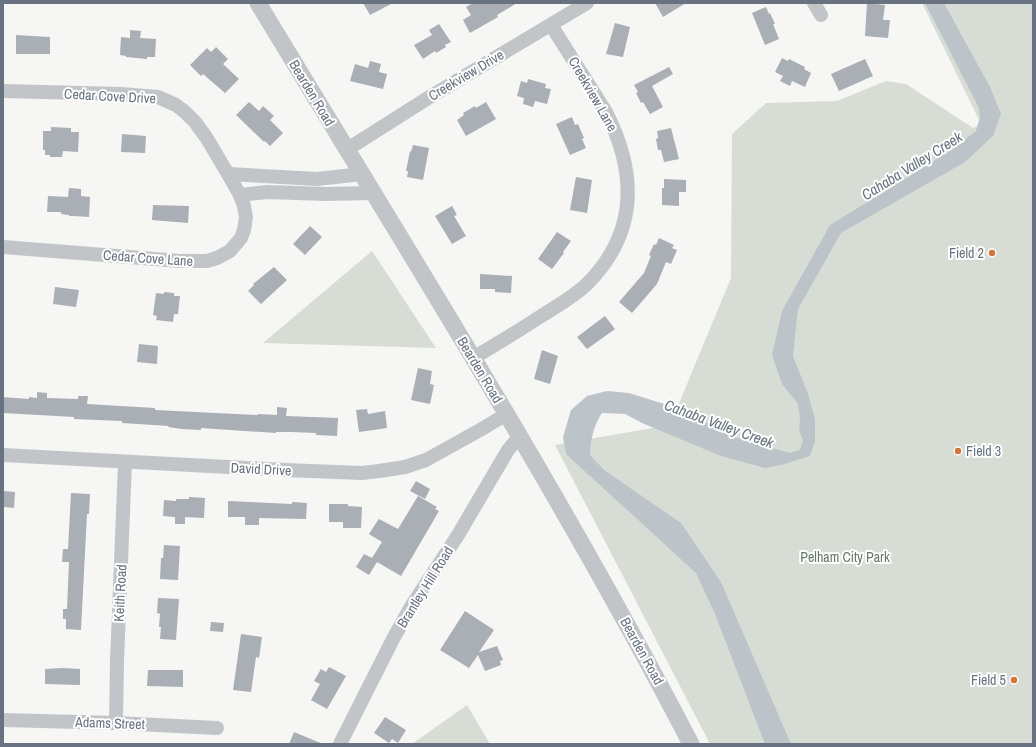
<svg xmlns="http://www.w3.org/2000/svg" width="1036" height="747" font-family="'Archivo Narrow',sans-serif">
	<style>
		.green { fill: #d7ddd5 }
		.water { fill: #bcc4c9 }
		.building { fill: #aaafb5 }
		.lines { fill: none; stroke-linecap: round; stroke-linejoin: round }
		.minor { stroke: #c2c5c8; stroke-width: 14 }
		.tertiary { stroke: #c2c5c8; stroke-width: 17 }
		.poi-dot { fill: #d17539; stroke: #fff; stroke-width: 1.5 }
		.labels { text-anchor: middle; stroke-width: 4; stroke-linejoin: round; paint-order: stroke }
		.street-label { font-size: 14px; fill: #687281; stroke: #fff }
		.poi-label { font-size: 14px; fill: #687281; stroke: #fff; text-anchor: end }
		.park-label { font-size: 14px; fill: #677967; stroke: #fff }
		.water-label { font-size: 15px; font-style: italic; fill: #64737e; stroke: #fff }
	</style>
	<rect width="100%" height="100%" fill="#f6f6f4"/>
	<!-- green -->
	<g class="green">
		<path d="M 922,3 L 1033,3 L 1033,744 L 710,744 L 555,445 L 699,420 L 677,408 L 731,278 L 732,134 L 766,103 L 837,101 L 886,81 L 906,84 L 973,128 L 981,124 Z"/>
		<path d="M 372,251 L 436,348 L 263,343 Z"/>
		<path d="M 467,705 L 490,744 L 412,744 Z"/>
	</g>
	<!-- water -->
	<path class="water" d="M 925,3 L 944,3 L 990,87 L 1001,114 L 993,136 L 965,162 L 841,233 L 798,309 L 793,356 L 808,394 L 815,419 L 815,441 L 810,456 L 781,465 L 765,468 L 721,456 L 642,423 L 625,414 L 602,413 C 594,424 590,442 590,455 L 604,470 L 681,523 L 721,582 L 791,744 L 765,744 L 715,614 L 696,573 L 566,454 L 563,437 L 571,410 L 587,396 L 607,391 L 629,393 L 677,408 L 737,438 L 790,453 L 800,450 L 803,440 L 799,430 L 800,418 L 798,404 L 782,384 L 772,355 L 782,311 L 830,225 L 947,153 L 976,131 L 980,117 L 979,108 Z"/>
	<!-- building -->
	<g class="building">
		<path d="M 363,3 L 393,3 L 370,15 Z"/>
		<path d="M 473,3 L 517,3 L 497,15 L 498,17 L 470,33 L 463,20 L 471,15 L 466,7 Z"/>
		<path d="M 655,3 L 686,3 L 663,17 Z"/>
		<path d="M 867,3 L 885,5 L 883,20 L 890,20 L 888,38 L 865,36 Z"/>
		<path d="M 766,7 L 769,14 L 770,13 L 775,24 L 773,24 L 779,39 L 765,45 L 752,13 Z"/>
		<path d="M 615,23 L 630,27 L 623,57 L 606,54 Z"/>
		<path d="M 439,24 L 451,42 L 445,45 L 446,47 L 436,53 L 435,51 L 423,59 L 414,45 L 432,35 L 429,30 Z"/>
		<path d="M 130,30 L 141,31 L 140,38 L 156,39 L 155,57 L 147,57 L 147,59 L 126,57 L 126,56 L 120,55 L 121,37 L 130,38 Z"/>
		<path d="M 16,35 L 50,37 L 50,54 L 16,54 Z"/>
		<path d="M 216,47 L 228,59 L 223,64 L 239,79 L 225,93 L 203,74 L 201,76 L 190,65 L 207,48 L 211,52 Z"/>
		<path d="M 782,58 L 788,61 L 789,59 L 805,67 L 804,69 L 811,73 L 805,87 L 792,81 L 790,86 L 780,81 L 783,76 L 775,72 Z"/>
		<path d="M 865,59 L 873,76 L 839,91 L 831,74 Z"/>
		<path d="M 370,61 L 381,64 L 379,72 L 387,74 L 383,89 L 350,81 L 355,64 L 368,68 Z"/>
		<path d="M 669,67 L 673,74 L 652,86 L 663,107 L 650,114 L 643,102 L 641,103 L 636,93 L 638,92 L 634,85 Z"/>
		<path d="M 528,79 L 546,84 L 545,88 L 551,89 L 547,104 L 535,101 L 533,107 L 523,104 L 524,98 L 517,96 L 521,81 L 527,83 Z"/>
		<path d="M 249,102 L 259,111 L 263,106 L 274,116 L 270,120 L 283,133 L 270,146 L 265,141 L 264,142 L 236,115 Z"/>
		<path d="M 486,102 L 496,119 L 466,136 L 457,120 L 464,115 L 463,113 L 475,106 L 476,108 Z"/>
		<path d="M 572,117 L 575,125 L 578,124 L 584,138 L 582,139 L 586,148 L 570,155 L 556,124 Z"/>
		<path d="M 51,127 L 71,128 L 71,132 L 79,132 L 78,152 L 63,151 L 62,157 L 50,157 L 50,155 L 45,155 L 45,150 L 43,150 L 43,131 L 51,131 Z"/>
		<path d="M 671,128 L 679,159 L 664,162 L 661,150 L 658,150 L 656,139 L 658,138 L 657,131 Z"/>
		<path d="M 122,134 L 146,136 L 145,153 L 121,152 Z"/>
		<path d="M 413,145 L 429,148 L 423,180 L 407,177 L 408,171 L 406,171 L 410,151 L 411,152 Z"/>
		<path d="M 576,177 L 592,180 L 587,213 L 570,210 Z"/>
		<path d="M 664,179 L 686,180 L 686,192 L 679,192 L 679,206 L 662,205 L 662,188 L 664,188 Z"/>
		<path d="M 69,188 L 81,189 L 81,196 L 90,197 L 89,217 L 73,216 L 69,216 L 69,215 L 61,214 L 61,212 L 47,212 L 48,196 L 68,197 Z"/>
		<path d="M 153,205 L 189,206 L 188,223 L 152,220 Z"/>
		<path d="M 452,206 L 457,215 L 454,216 L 466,236 L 452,244 L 435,216 Z"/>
		<path d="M 310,226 L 322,237 L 305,255 L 293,244 Z"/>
		<path d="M 557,232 L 571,241 L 563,252 L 564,253 L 552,269 L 538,259 Z"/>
		<path d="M 659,238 L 674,245 L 672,248 L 677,250 L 671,264 L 666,262 L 657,284 L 632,313 L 619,302 L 644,273 L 651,256 L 649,255 L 654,244 L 656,245 Z"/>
		<path d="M 274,267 L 287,280 L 261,304 L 248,291 L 254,285 L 253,284 Z"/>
		<path d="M 480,274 L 512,276 L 511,293 L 495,292 L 495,289 L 480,289 Z"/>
		<path d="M 55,287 L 79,290 L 76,307 L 53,304 Z"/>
		<path d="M 164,292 L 174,293 L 174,296 L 180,296 L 178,314 L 174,314 L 173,322 L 156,320 L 157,316 L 153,315 L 156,293 L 164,294 Z"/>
		<path d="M 605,316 L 615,329 L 587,349 L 577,337 Z"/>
		<path d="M 139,344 L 158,346 L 157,364 L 137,362 Z"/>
		<path d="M 542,350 L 558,356 L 550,384 L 534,379 Z"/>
		<path d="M 418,368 L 432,371 L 430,384 L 434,385 L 430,404 L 411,400 Z"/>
		<path d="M 37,392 L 47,393 L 47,398 L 78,399 L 78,396 L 88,396 L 87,404 L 155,408 L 155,410 L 258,415 L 258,414 L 277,415 L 277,407 L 287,408 L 286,416 L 338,418 L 337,436 L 316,435 L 316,433 L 291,432 L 276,432 L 276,433 L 201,428 L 201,430 L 182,429 L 168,427 L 169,426 L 122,423 L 122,421 L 74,419 L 74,417 L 3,413 L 3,397 L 29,399 L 29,397 L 37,398 Z"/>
		<path d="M 367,409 L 368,414 L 385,411 L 387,428 L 359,432 L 356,410 Z"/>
		<path d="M 416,481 L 430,489 L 425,499 L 410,491 Z"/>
		<path d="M 3,491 L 15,492 L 14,508 L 3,507 Z"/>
		<path d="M 71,493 L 90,494 L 89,514 L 87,514 L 81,630 L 66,629 L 66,619 L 63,619 L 63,609 L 67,609 L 69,562 L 62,562 L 63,549 L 68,549 Z"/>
		<path d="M 418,496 L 437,507 L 435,509 L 439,511 L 401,576 L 377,562 L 369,575 L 356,567 L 364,554 L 372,558 L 382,542 L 369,534 L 378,520 L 379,519 L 398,529 Z"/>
		<path d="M 189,497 L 205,498 L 204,518 L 185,517 L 185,524 L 175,524 L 175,517 L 163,516 L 164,500 L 176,501 L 176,499 L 189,499 Z"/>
		<path d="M 228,501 L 292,504 L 292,502 L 307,503 L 306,519 L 259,518 L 259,525 L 245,525 L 245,517 L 228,517 Z"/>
		<path d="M 329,504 L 348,504 L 348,506 L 362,507 L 361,528 L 343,528 L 343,522 L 329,522 Z"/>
		<path d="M 164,545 L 180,546 L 178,580 L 160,579 L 161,558 L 163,558 Z"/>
		<path d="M 158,598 L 179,599 L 176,640 L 160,639 L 161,627 L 159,627 L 160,614 L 157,613 Z"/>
		<path d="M 465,611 L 494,630 L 479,652 L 497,646 L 503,660 L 500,661 L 501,665 L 485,671 L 478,655 L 469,668 L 440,650 Z"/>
		<path d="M 211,622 L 224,623 L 223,632 L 210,631 Z"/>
		<path d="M 241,634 L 262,637 L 259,658 L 256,657 L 251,692 L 233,690 Z"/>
		<path d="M 329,667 L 346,676 L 327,709 L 311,700 L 320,684 L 314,681 L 321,669 L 326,672 Z"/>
		<path d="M 62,668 L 80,669 L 80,685 L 45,684 L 45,669 Z"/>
		<path d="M 148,670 L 183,670 L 183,687 L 147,686 Z"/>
		<path d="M 385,717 L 406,730 L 398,743 L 392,739 L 389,743 L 374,733 Z"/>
		<path d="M 294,732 L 323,744 L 289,744 Z"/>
	</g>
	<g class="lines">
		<!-- minor -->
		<g class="minor">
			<path d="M 814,3 L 821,15"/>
			<path d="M 3,91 L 121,94 L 158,97 L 176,105 L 185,112 L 195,122 L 206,137 L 228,174 L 240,195 L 244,206 L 246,217 L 244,230 L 241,238 L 230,251 L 217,258 L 207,261 L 180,261 L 3,247"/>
			<path d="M 346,150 L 428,98 L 587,3"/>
			<path d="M 228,174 L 317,179 L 362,174"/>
			<path d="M 240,195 L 267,192 L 326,194 L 373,193"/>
			<path d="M 473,358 C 495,345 517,332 538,318 C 555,307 574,297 588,283 C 638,232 637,173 606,112 L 551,25"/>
			<path d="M 3,455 L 285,470 L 362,473 L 379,471 L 405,467 L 426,460 L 480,430 L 507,414"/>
			<path d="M 3,720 L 116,723 L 217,728"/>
			<path d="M 116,723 L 117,661 L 125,463"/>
			<path d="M 340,744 L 393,639 L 412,605 L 458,535 L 508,450 L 520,436"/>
		</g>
		<!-- tertiary -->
		<path class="tertiary" d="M 258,3 C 406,248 559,490 691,744"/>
	</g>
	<!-- markers -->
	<g class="poi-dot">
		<circle cx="992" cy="253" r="4"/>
		<circle cx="958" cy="451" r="4"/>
		<circle cx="1014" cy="680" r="4"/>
	</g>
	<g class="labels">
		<!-- street labels -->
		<g class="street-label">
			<text transform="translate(466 75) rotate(-31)" y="5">Creekview Drive</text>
			<text transform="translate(312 93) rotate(59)" y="5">Bearden Road</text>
			<text transform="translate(593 94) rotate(60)" y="5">Creekview Lane</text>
			<text transform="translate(110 96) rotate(3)" y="5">Cedar Cove Drive</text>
			<text transform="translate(148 258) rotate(4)" y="5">Cedar Cove Lane</text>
			<text transform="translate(480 370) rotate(59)" y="5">Bearden Road</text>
			<text transform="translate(261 469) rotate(3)" y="5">David Drive</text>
			<text transform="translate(425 587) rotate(-58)" y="5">Brantley Hill Road</text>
			<text transform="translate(120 593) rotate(-87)" y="5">Keith Road</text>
			<text transform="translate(642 651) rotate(61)" y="5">Bearden Road</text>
			<text transform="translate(110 723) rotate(2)" y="5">Adams Street</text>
		</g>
		<!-- poi labels -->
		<g class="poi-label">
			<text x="984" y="258">Field 2</text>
			<text x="966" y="456" text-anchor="start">Field 3</text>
			<text x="1006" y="685">Field 5</text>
		</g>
		<!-- park labels -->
		<g class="park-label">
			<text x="845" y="562">Pelham City Park</text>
		</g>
		<!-- water labels -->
		<g class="water-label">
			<text transform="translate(912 166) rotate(-32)" y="5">Cahaba Valley Creek</text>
			<text transform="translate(719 424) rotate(20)" y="5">Cahaba Valley Creek</text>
		</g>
	</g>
	<!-- border -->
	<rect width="1036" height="747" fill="none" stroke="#687281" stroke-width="8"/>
</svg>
